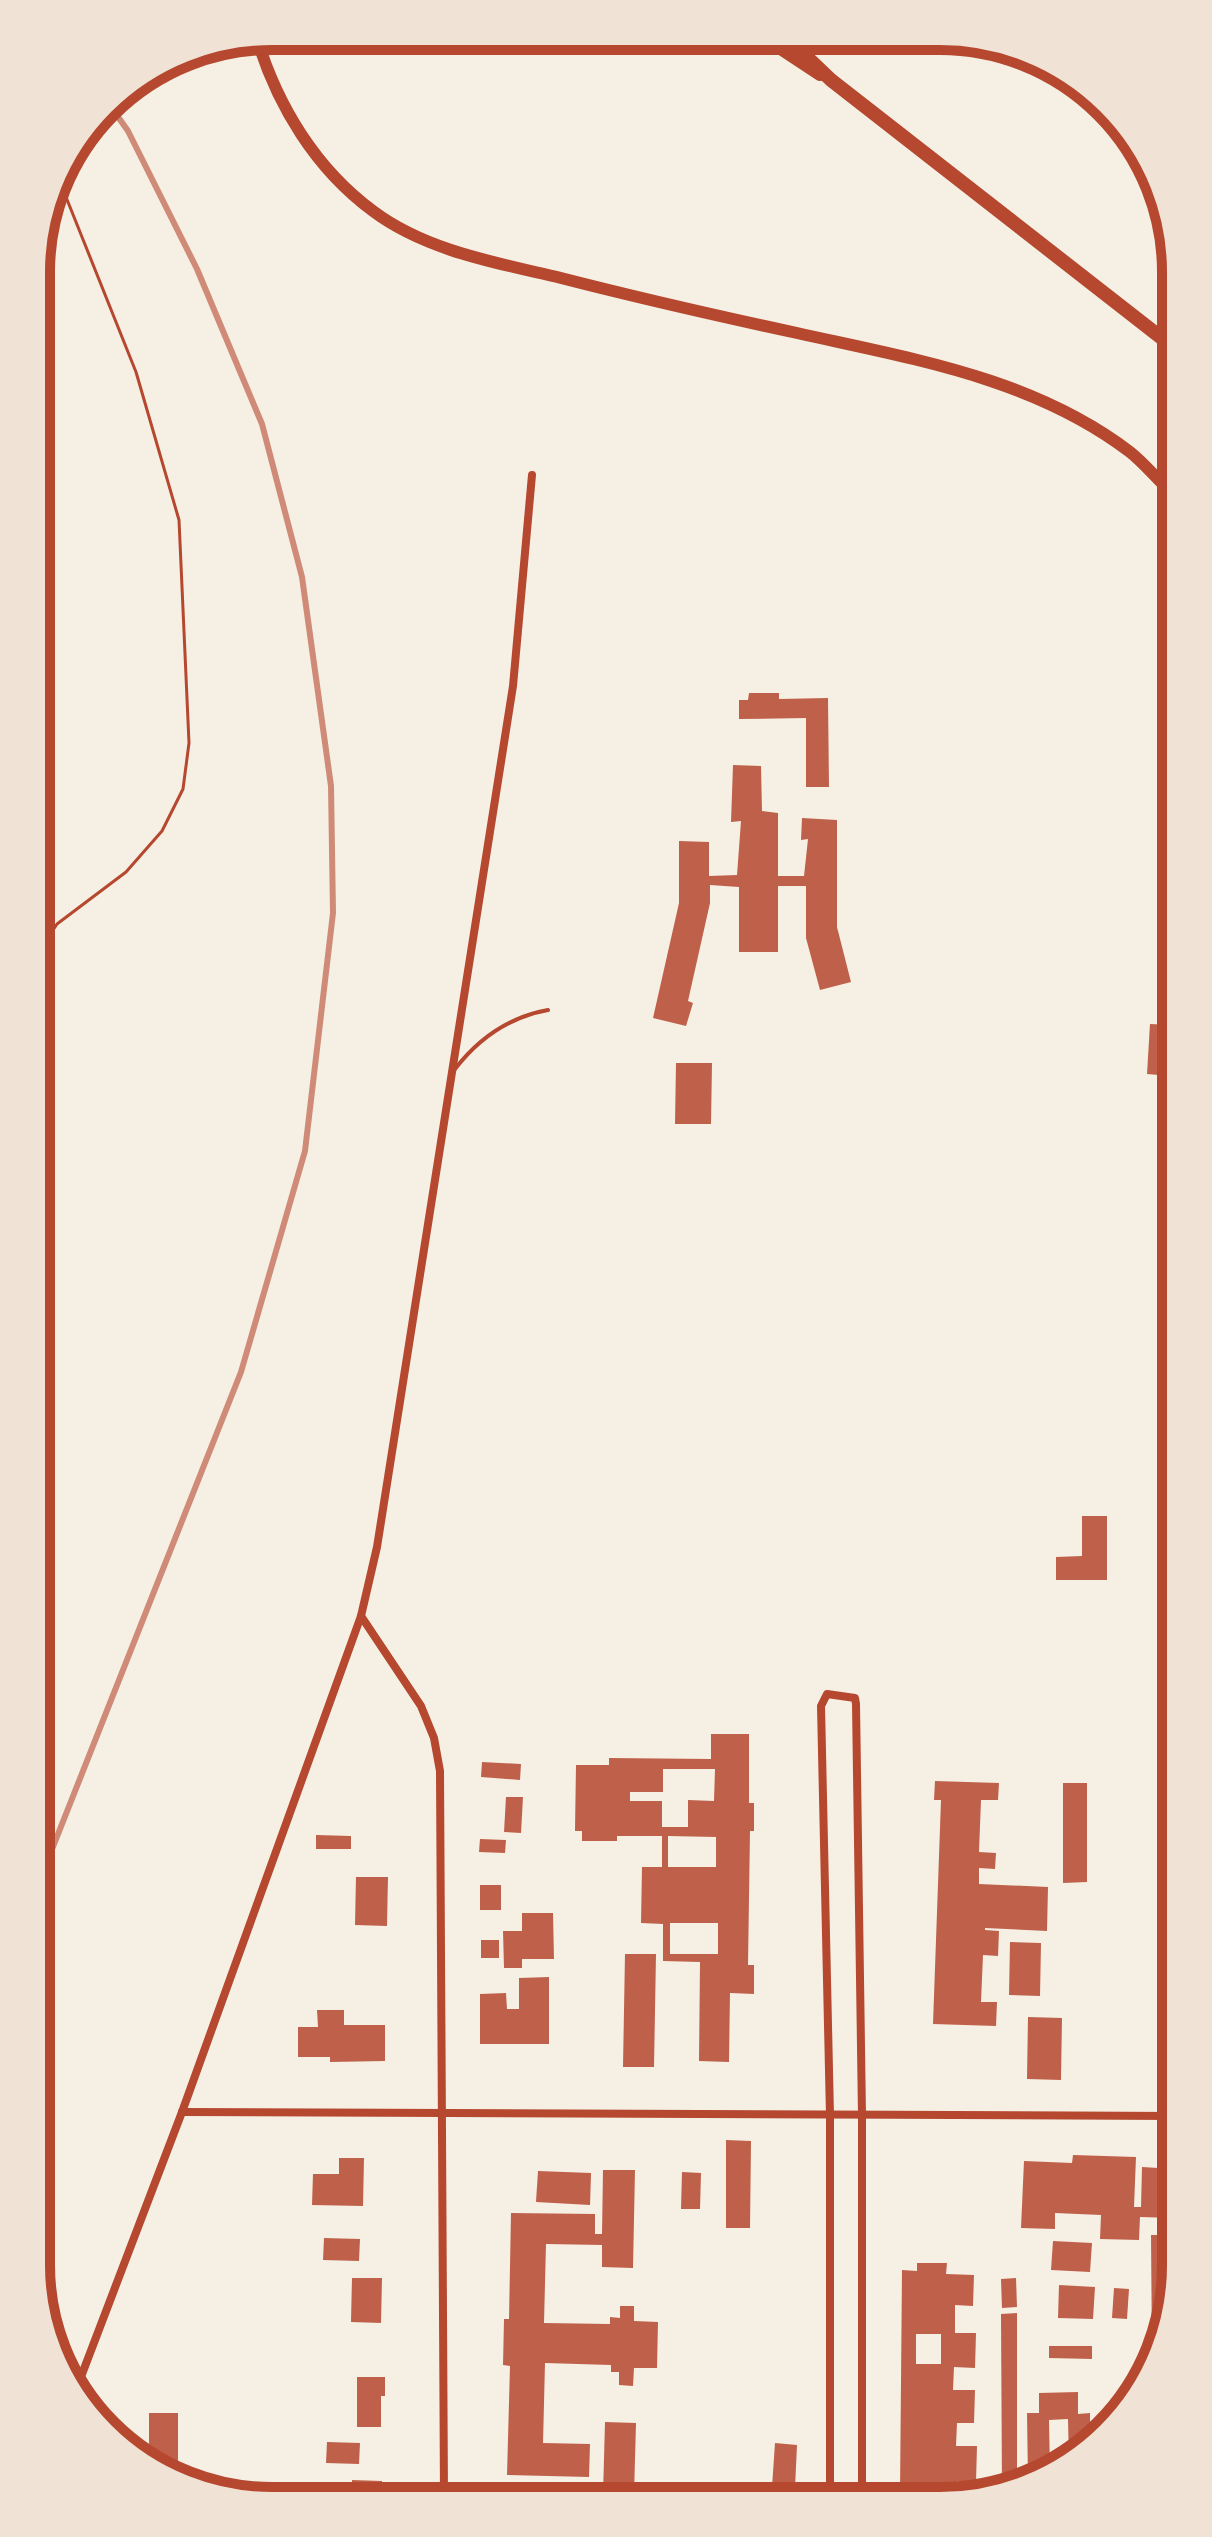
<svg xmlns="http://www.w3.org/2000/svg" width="1212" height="2537" font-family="Cabin,sans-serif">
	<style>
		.building { fill: #bf614a; fill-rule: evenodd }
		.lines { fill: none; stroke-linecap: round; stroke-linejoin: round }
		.path { stroke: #b5482f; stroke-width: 3 }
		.service { stroke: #b5482f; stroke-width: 4 }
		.minor { stroke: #b5482f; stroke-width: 8 }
		.secondary { stroke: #b5482f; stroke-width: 12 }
		.trunk { stroke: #b5482f; stroke-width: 14 }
		.rail { stroke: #cf8b77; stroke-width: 6 }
		.rim { fill: none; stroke: #b5482f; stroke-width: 10 }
	</style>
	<rect width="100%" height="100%" fill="#f6efe4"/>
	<!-- building -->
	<g class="building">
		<path d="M 749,693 L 779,693 L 779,699 L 828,698 L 829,787 L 806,787 L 806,718 L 739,719 L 739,700 L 748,700 Z"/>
		<path d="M 733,765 L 761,766 L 762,811 L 778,813 L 778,876 L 804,876 L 808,839 L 801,840 L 802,818 L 837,820 L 837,927 L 851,982 L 820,990 L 806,938 L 806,886 L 778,886 L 778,952 L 739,952 L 739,887 L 710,885 L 710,903 L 688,1001 L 693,1003 L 686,1026 L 653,1018 L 679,903 L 679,841 L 709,842 L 709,876 L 737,875 L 741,821 L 731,822 Z"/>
		<path d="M 1150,1024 L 1171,1025 L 1171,1076 L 1147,1074 Z"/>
		<path d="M 676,1063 L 712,1063 L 711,1124 L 675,1124 Z"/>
		<path d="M 1082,1516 L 1107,1516 L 1107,1580 L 1056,1580 L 1056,1557 L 1082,1556 Z"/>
		<path d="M 711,1734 L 749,1734 L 749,1803 L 754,1803 L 754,1831 L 750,1831 L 748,1965 L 754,1965 L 754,1994 L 730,1993 L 729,2062 L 699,2061 L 700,1962 L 663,1961 L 663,1924 L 641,1923 L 642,1867 L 662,1867 L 662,1836 L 617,1836 L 617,1841 L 582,1841 L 582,1831 L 575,1831 L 576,1765 L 609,1765 L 609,1758 L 711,1759 ZM 663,1769 L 715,1769 L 714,1801 L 688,1800 L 688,1827 L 662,1827 L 662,1801 L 630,1801 L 630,1792 L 663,1792 ZM 668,1836 L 716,1837 L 716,1867 L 668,1867 ZM 670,1923 L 718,1923 L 718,1954 L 670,1954 Z"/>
		<path d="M 482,1762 L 521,1764 L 520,1780 L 481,1777 Z"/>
		<path d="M 935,1781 L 999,1783 L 998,1800 L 981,1800 L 979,1852 L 996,1853 L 995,1869 L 979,1868 L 979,1884 L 1048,1887 L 1047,1931 L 985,1928 L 985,1930 L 999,1931 L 998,1956 L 983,1955 L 981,2002 L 997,2002 L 996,2026 L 933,2024 L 941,1800 L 934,1800 Z"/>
		<path d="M 1063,1783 L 1087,1783 L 1087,1882 L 1063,1883 Z"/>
		<path d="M 506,1797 L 523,1797 L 521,1833 L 504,1832 Z"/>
		<path d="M 316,1835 L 351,1836 L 351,1849 L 316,1849 Z"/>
		<path d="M 480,1839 L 506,1840 L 505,1853 L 479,1852 Z"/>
		<path d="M 356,1877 L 388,1877 L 387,1926 L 355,1925 Z"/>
		<rect x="480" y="1885" width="21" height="25"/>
		<path d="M 522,1913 L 553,1913 L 554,1959 L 522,1959 L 522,1968 L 504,1968 L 503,1931 L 522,1931 Z"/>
		<rect x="481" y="1940" width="18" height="18"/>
		<path d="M 1010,1942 L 1041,1943 L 1040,1996 L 1009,1995 Z"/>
		<path d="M 625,1954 L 656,1954 L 654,2067 L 623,2067 Z"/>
		<path d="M 549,1977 L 549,2044 L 480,2044 L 480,1994 L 506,1993 L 507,2009 L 519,2009 L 519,1978 Z"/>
		<path d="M 317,2010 L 344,2010 L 344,2025 L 385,2025 L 385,2061 L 330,2062 L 330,2057 L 298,2057 L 298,2027 L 318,2027 Z"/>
		<path d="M 1028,2017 L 1062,2018 L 1061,2080 L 1027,2079 Z"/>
		<path d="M 726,2140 L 751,2141 L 750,2228 L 726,2228 Z"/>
		<path d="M 1073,2155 L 1136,2157 L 1134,2207 L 1141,2207 L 1142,2167 L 1175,2169 L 1175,2218 L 1140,2217 L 1139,2240 L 1100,2239 L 1101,2215 L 1055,2213 L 1055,2229 L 1021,2228 L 1024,2161 L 1072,2163 Z"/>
		<path d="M 339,2158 L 364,2158 L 363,2206 L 312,2205 L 313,2174 L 339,2174 Z"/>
		<path d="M 603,2170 L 635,2170 L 633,2268 L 602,2267 L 602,2245 L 546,2244 L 544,2323 L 610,2324 L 610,2317 L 620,2318 L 620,2306 L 634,2306 L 634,2321 L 658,2322 L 657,2368 L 634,2368 L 633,2386 L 619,2385 L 619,2372 L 611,2372 L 611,2365 L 545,2363 L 543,2443 L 590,2444 L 589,2477 L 507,2475 L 510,2366 L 503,2365 L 504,2319 L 509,2319 L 511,2213 L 595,2214 L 595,2234 L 602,2234 Z"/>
		<path d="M 538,2171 L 591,2173 L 590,2205 L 536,2202 Z"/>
		<path d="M 682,2172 L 701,2173 L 700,2209 L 681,2209 Z"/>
		<path d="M 1151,2235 L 1175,2235 L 1175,2281 L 1158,2354 L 1152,2354 Z"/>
		<path d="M 324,2238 L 360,2239 L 359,2261 L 323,2260 Z"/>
		<path d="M 1053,2241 L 1092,2243 L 1090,2272 L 1051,2270 Z"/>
		<path d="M 917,2263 L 947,2263 L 946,2274 L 974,2275 L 973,2306 L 955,2305 L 955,2333 L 976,2333 L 975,2368 L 954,2367 L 953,2390 L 975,2390 L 974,2423 L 957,2423 L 956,2446 L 977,2446 L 976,2482 L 957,2481 L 957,2493 L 900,2493 L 902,2270 L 917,2271 ZM 916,2334 L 941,2334 L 941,2364 L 916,2364 Z"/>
		<path d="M 352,2278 L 382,2278 L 381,2323 L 351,2322 Z"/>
		<path d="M 1016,2278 L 1017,2307 L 1002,2308 L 1001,2279 Z"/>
		<path d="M 1059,2285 L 1095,2287 L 1093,2319 L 1058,2318 Z"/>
		<path d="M 1114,2288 L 1129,2289 L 1127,2319 L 1112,2318 Z"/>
		<path d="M 1017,2313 L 1017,2486 L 1002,2493 L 1001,2314 Z"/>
		<path d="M 1049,2346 L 1092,2346 L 1092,2359 L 1049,2358 Z"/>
		<path d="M 357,2377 L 385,2377 L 385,2396 L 381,2396 L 381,2427 L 357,2427 Z"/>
		<path d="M 1078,2392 L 1078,2414 L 1090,2413 L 1090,2443 L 1069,2462 L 1068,2419 L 1049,2420 L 1050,2471 L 1028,2481 L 1027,2413 L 1039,2413 L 1039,2393 Z"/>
		<path d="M 149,2413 L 178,2413 L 178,2472 L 129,2448 L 149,2448 Z"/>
		<path d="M 605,2422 L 636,2423 L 634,2495 L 603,2495 Z"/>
		<path d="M 327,2442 L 360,2443 L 359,2464 L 326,2463 Z"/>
		<path d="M 775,2443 L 797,2445 L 795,2488 L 772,2487 Z"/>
		<path d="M 352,2480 L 382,2481 L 382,2496 L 352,2496 Z"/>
	</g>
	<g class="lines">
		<!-- path -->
		<path class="path" d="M 40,950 L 57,924 L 126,872 L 162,831 L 183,789 L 189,743 L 179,520 L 136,372 L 58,177"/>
		<!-- service -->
		<path class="service" d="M 455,1069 C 479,1038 509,1017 548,1010"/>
		<!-- minor -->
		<g class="minor">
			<path d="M 361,1616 L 421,1706 L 434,1738 L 440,1771 L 444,2495"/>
			<path d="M 182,2112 L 1175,2116"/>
			<path d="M 79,2382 L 182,2112 L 361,1616 L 377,1547 L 513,686 L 532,475"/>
			<path d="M 830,2494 L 830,2116 L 821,1706 L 827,1694 L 855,1698 L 856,1704 L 862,2115 L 862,2493"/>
		</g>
		<!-- secondary -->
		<path class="secondary" d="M 257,39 C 278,107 316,169 373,211 C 426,251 498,263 561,278 C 639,298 718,316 797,333 C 913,359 1033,378 1130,452 C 1144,463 1156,478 1169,490"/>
		<!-- trunk -->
		<g class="trunk">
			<path d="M 767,39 L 820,74"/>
			<path d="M 788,39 L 831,80 L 1168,343"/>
		</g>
		<!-- rail -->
		<path class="rail" d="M 43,1872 L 241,1372 L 305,1151 L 333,913 L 331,786 L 302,577 L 262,424 L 197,269 L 128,131 L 109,104"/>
	</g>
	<!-- crop -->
	<path d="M0 0H1212V2537H0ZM272 50H940A222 222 0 0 1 1162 272V2265A222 222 0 0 1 940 2487H272A222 222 0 0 1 50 2265V272A222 222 0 0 1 272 50Z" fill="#f1e2d6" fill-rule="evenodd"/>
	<path class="rim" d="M272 50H940A222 222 0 0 1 1162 272V2265A222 222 0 0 1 940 2487H272A222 222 0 0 1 50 2265V272A222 222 0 0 1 272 50Z"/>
</svg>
